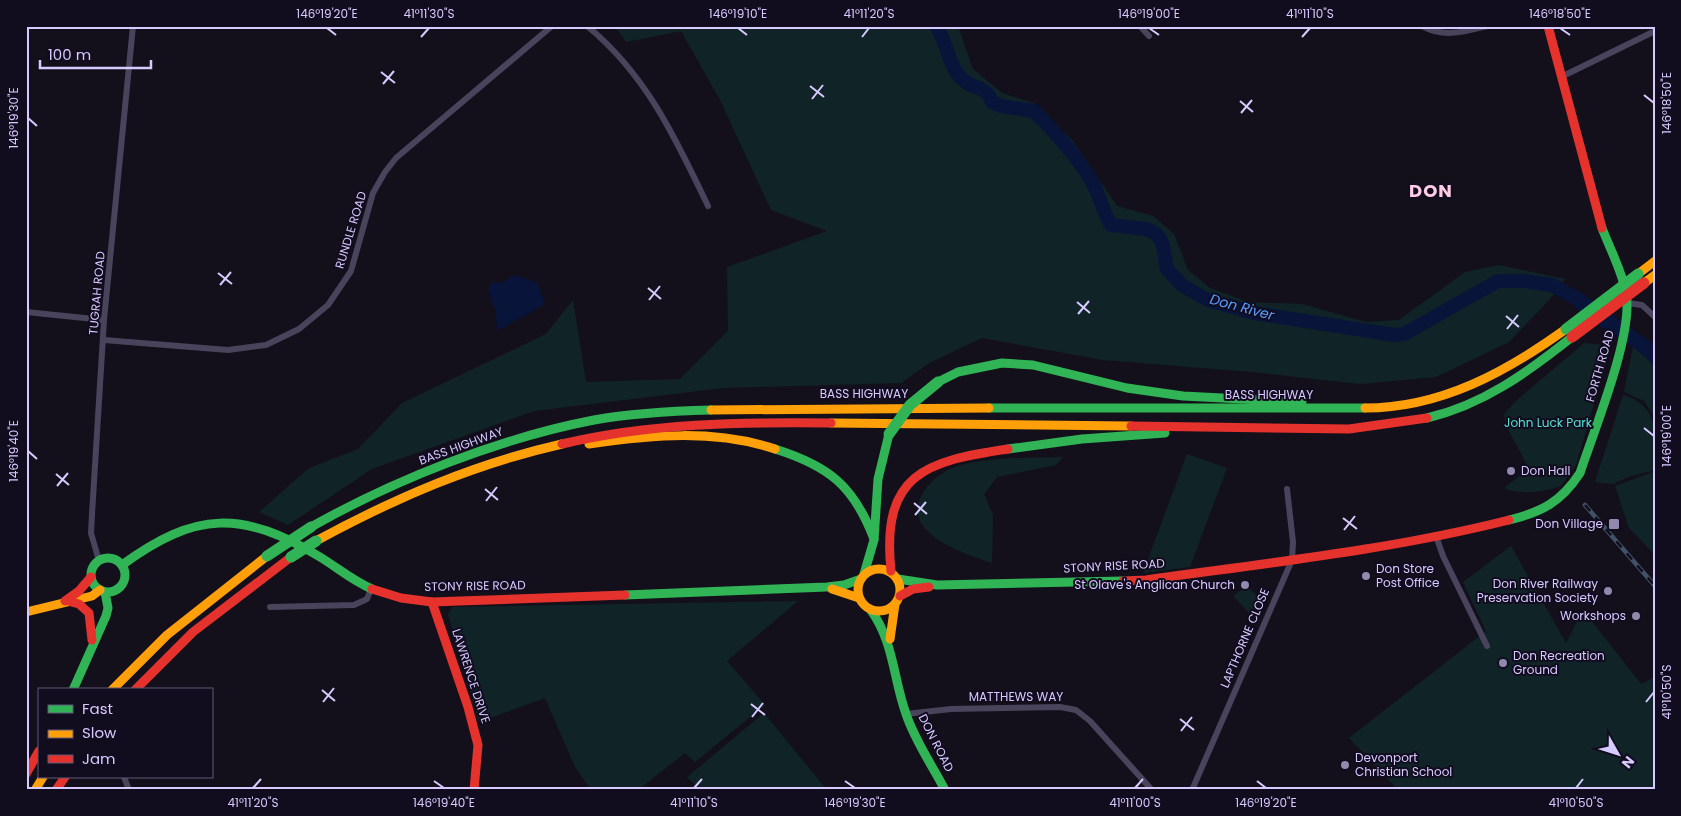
<svg xmlns="http://www.w3.org/2000/svg" width="1681" height="816" viewBox="0 0 1681 816" font-family="Poppins,sans-serif">
	<style>
		.green { fill: #102428 }
		.water { fill: #08143a }
		.lines { fill: none; stroke-linecap: round; stroke-linejoin: round }
		.river { stroke: #08143a; stroke-width: 14 }
		.street { stroke: #49445c; stroke-width: 6 }
		.fast { stroke: #30b455; stroke-width: 9 }
		.slow { stroke: #ff9f0a; stroke-width: 9 }
		.jam { stroke: #e5322d; stroke-width: 9 }
		.rail-casing { stroke: #415166; stroke-width: 4.5 }
		.rail { stroke: #120c1f; stroke-width: 2.5; stroke-dasharray: 8; stroke-linecap: butt }
		.fast-bridge { stroke: #30b455; stroke-width: 11 }
		.jam-bridge { stroke: #e5322d; stroke-width: 11 }
		.ticks { fill: none; stroke: #d7caff; stroke-width: 2 }
		.poi-dot { fill: #9289af; stroke: #120c1f; stroke-width: 2 }
		.labels { text-anchor: middle; stroke-width: 4; stroke-linejoin: round; paint-order: stroke }
		.street-label { font-size: 12px; fill: #d7caff; stroke: #120c1f }
		.park-label { font-size: 12px; fill: #53e2d0; stroke: #120c1f }
		.poi-label { font-size: 12px; fill: #d7caff; stroke: #120c1f; text-anchor: start }
		.water-label { font-size: 14px; font-style: italic; fill: #589dff; stroke: #120c1f }
		.district-label { font-size: 18px; font-weight: bold; letter-spacing: 1px; fill: #ffcce6; stroke: #120c1f }
		.neatline { fill: none; stroke: #d7caff; stroke-width: 2 }
		.ticks-label { font-size: 12px; text-anchor: middle; fill: #d7caff }
	</style>
	<rect width="100%" height="100%" fill="#13101b"/>
	<g class="green">
		<path d="M615,26H953L959,29L973,69L1002,93L1034,103L1073,141L1117,206L1153,216L1174,234L1188,270L1210,288L1248,302L1302,304L1366,322L1399,320L1465,272L1499,265L1565,279L1549,300L1509,342L1436,377L1360,384L1253,372L1103,360L982,338L931,362L901,383L723,388L534,411L372,469L288,525L259,512L309,468L358,449L402,403L546,334L573,300L586,382L680,379L728,331L727,267L827,231L771,210L720,100L681,31L626,42Z"/>
		<path d="M1584,343L1611,346L1576,465L1561,486C1542,492 1525,495 1506,489L1505,487L1529,469L1506,425L1504,414L1517,400Z"/>
		<path d="M1633,347L1648,359L1655,367V418L1644,401L1624,392Z"/>
		<path d="M1623,395C1661,406 1655,437 1655,470L1628,477L1613,484L1595,482Z"/>
		<path d="M1187,454L1227,468L1190,567L1143,573Z"/>
		<path d="M1063,457L1056,465L997,477L984,494L993,515L992,563C962,553 897,532 924,491C933,478 946,469 961,465C994,457 1029,458 1063,457Z"/>
		<path d="M1655,471V555L1629,528L1615,486Z"/>
		<path d="M1511,546L1566,643L1583,610L1641,684L1655,677V790H1398L1349,738L1486,631L1463,582Z"/>
		<path d="M1247,586L1262,601L1249,613L1233,596Z"/>
		<path d="M798,601L727,661L765,705L695,762L685,753L638,790H591L575,767L545,698L479,722L448,614L452,607Z"/>
		<path d="M764,713L827,790H700L687,777Z"/>
	</g>
	<g class="water">
		<path d="M514,275L538,283L545,304L497,331L496,312L488,290L492,282L502,283Z"/>
		<path d="M1562,289H1576L1655,345V367C1632,338 1575,321 1562,289Z"/>
	</g>
	<g class="lines">
		<path class="river" d="M936,26C947,41 948,66 962,79C973,89 987,86 992,102L1001,106L1034,111C1054,131 1076,155 1091,180C1100,194 1102,211 1111,225L1146,229L1155,233L1160,238L1163,246L1167,269L1183,286L1208,300L1254,313L1394,335L1404,334L1498,281H1523L1552,285L1577,299"/>
		<g class="street">
			<path d="M587,26C646,74 676,139 708,206"/>
			<path d="M1140,26L1149,36"/>
			<path d="M1422,26C1444,38 1463,32 1487,26"/>
			<path d="M1561,77L1655,31"/>
			<path d="M1627,303L1642,305L1655,317"/>
			<path d="M26,312L104,320"/>
			<path d="M104,340L228,350L266,345L299,329L328,305L351,271L373,193L385,172L396,158L552,26"/>
			<path d="M1436,536L1443,556L1487,646"/>
			<path d="M99,561L91,533L92,514L104,320L133,26"/>
			<path d="M270,607L354,605L367,599L371,589"/>
			<path d="M906,714L951,709L1060,707L1076,710L1090,721L1152,790"/>
			<path d="M124,777L129,790"/>
			<path d="M1192,790L1292,560L1293,542L1287,489"/>
		</g>
		<g class="fast">
			<path d="M938,382L958,372L1002,363L1033,365L1127,388L1183,396L1302,402"/>
			<path d="M989,408H1365"/>
			<path d="M1427,418C1483,405 1528,372 1572,337"/>
			<path d="M775,449C829,466 854,486 874,539"/>
			<path d="M1008,449L1082,439L1165,433"/>
			<path d="M1509,520C1542,512 1561,502 1580,473C1594,430 1634,334 1626,293C1622,271 1610,249 1602,228"/>
			<path d="M311,527C394,480 500,438 594,420C633,413 672,411 711,410"/>
			<circle cx="108" cy="575" r="17"/>
			<path d="M122,565C196,511 242,510 320,557C338,568 353,581 372,589"/>
			<path d="M864,574L874,540L878,479L889,434"/>
			<path d="M898,579L937,585L1123,581"/>
			<path d="M625,595L827,587L844,585L861,579"/>
			<path d="M870,609C894,641 893,678 906,714C915,741 932,765 945,790"/>
			<path d="M73,690L106,616L108,608L105,592"/>
		</g>
		<g class="slow">
			<path d="M1638,274L1655,261"/>
			<path d="M1644,283L1655,275"/>
			<path d="M1365,408C1441,408 1506,372 1566,329"/>
			<path d="M711,410L989,408"/>
			<path d="M831,423L1131,426"/>
			<path d="M589,444C652,435 714,429 775,449"/>
			<path d="M316,541C395,498 474,464 562,444"/>
			<circle cx="879" cy="590" r="21"/>
			<path d="M832,589L859,598"/>
			<path d="M26,612L92,596L100,590"/>
			<path d="M890,639L895,604"/>
			<path d="M112,690L167,635L267,556"/>
			<path d="M35,790L43,777"/>
		</g>
		<g class="jam">
			<path d="M1548,26L1602,228"/>
			<path d="M1131,426L1349,429L1427,418"/>
			<path d="M562,444C650,423 741,422 831,423"/>
			<path d="M891,571C881,474 925,461 1008,449"/>
			<path d="M1123,581L1146,580C1267,563 1390,550 1509,520"/>
			<path d="M372,589L401,598L432,602L625,595"/>
			<path d="M900,596L913,589L929,587"/>
			<path d="M65,601L79,591L91,577"/>
			<path d="M71,602L79,604L89,613L92,640"/>
			<path d="M432,602L468,707L478,745L474,790"/>
			<path d="M135,690L193,632L291,557"/>
			<path d="M26,774L39,751"/>
			<path d="M56,790L65,777"/>
		</g>
		<defs>
			<path id="rail" d="M1585,505L1655,586"/>
		</defs>
		<use href="#rail" class="rail-casing"/>
		<use href="#rail" class="rail"/>
		<g class="fast-bridge">
			<path d="M1566,329L1638,274"/>
			<path d="M889,434L910,405L938,382"/>
			<path d="M267,556L311,527"/>
			<path d="M291,557L316,541"/>
		</g>
		<path class="jam-bridge" d="M1572,337L1644,283"/>
	</g>
	<path class="ticks" d="M327,28L336,35M738,28L747,35M1149,28L1159,35M1560,28L1570,35M421,37L429,28M862,37L869,28M1302,37L1310,28M381,72L395,83M383,84L394,71M810,86L824,97M1644,95L1654,103M812,99L823,85M1240,101L1253,112M1241,113L1252,100M28,118L37,126M218,273L232,284M220,285L231,272M648,288L661,299M649,300L660,286M1077,302L1090,313M1078,314L1089,301M1506,316L1519,327M1507,329L1518,315M1644,428L1654,436M28,451L37,459M56,474L69,485M57,486L68,473M485,489L498,500M486,501L497,487M914,503L927,514M915,515L926,502M1343,518L1357,529M1344,530L1355,516M322,690L335,701M323,702L334,688M1646,702L1654,692M751,704L765,715M752,717L763,703M1180,719L1194,730M1181,731L1192,717M434,781L444,788M845,781L855,788M1257,781L1266,788M253,788L261,779M694,788L702,779M1135,788L1143,779M1576,788L1583,779"/>
	<g class="poi-dot">
		<circle cx="1511" cy="471" r="5"/>
		<rect x="1608" y="518" width="12" height="12" rx="2.5"/>
		<circle cx="1366" cy="576" r="5"/>
		<circle cx="1245" cy="585" r="5"/>
		<circle cx="1608" cy="591" r="5"/>
		<circle cx="1636" cy="616" r="5"/>
		<circle cx="1503" cy="663" r="5"/>
		<circle cx="1345" cy="765" r="5"/>
	</g>
	<g class="labels">
		<g class="street-label">
			<text transform="translate(351 230) rotate(-73)" y="4">RUNDLE ROAD</text>
			<text transform="translate(97 293) rotate(-85)" y="4">TUGRAH ROAD</text>
			<text transform="translate(1600 366) rotate(-74)" y="4">FORTH ROAD</text>
			<text x="864" y="398">BASS HIGHWAY</text>
			<text x="1269" y="399">BASS HIGHWAY</text>
			<text transform="translate(461 446) rotate(-20)" y="4">BASS HIGHWAY</text>
			<text transform="translate(1114 566) rotate(-3)" y="4">STONY RISE ROAD</text>
			<text transform="translate(475 586) rotate(-1)" y="4">STONY RISE ROAD</text>
			<text transform="translate(1245 638) rotate(-67)" y="4">LAPTHORNE CLOSE</text>
			<text transform="translate(471 676) rotate(72)" y="4">LAWRENCE DRIVE</text>
			<text x="1016" y="701">MATTHEWS WAY</text>
			<text transform="translate(936 743) rotate(63)" y="4">DON ROAD</text>
		</g>
		<g class="park-label">
			<text x="1548" y="427">John Luck Park</text>
		</g>
		<g class="poi-label">
			<text x="1521" y="475">Don Hall</text>
			<text x="1603" y="528" text-anchor="end">Don Village</text>
			<text x="1376" y="573">Don Store<tspan x="1376" dy="14">Post Office</tspan></text>
			<text x="1598" y="588" text-anchor="end">Don River Railway<tspan x="1598" dy="14">Preservation Society</tspan></text>
			<text x="1235" y="589" text-anchor="end">St Olave's Anglican Church</text>
			<text x="1626" y="620" text-anchor="end">Workshops</text>
			<text x="1513" y="660">Don Recreation<tspan x="1513" dy="14">Ground</tspan></text>
			<text x="1355" y="762">Devonport<tspan x="1355" dy="14">Christian School</tspan></text>
		</g>
		<g class="water-label">
			<text transform="translate(1242 307) rotate(15)" y="5">Don River</text>
		</g>
		<g class="district-label">
			<text x="1431" y="197">DON</text>
		</g>
	</g>
	<rect width="1681" height="816" fill="none" stroke="#120c1f" stroke-width="55"/>
	<rect x="38" y="688" width="175" height="90" fill="#120c1f" stroke="#615879"/>
	<rect x="48" y="705" width="25" height="8" fill="#30b455" stroke="#615879"/>
	<text x="82" y="714" font-size="15" fill="#d7caff">Fast</text>
	<rect x="48" y="730" width="25" height="8" fill="#ff9f0a" stroke="#615879"/>
	<text x="82" y="738" font-size="15" fill="#d7caff">Slow</text>
	<rect x="48" y="755" width="25" height="8" fill="#e5322d" stroke="#615879"/>
	<text x="82" y="764" font-size="15" fill="#d7caff">Jam</text>
	<g transform="translate(1618 754) rotate(129)" stroke="#120c1f" stroke-width="4" paint-order="stroke">
	<path d="M0-4L9 19L0 12L-9 19Z" fill="#d7caff"/>
	<text y="-8" font-size="14" font-weight="bold" text-anchor="middle" fill="#d7caff">N</text>
	</g>
	<path d="M40 60v8h111v-8" fill="none" stroke="#d7caff" stroke-width="2.5"/>
	<text x="48" y="60" font-size="15" fill="#d7caff" stroke="#120c1f" stroke-width="4" paint-order="stroke">100 m</text>
	<rect x="28" y="28" width="1626" height="760" class="neatline"/>
	<g class="ticks-label">
		<text x="327" y="18">146°19'20"E</text>
		<text x="429" y="18">41°11'30"S</text>
		<text x="738" y="18">146°19'10"E</text>
		<text x="869" y="18">41°11'20"S</text>
		<text x="1149" y="18">146°19'00"E</text>
		<text x="1310" y="18">41°11'10"S</text>
		<text x="1560" y="18">146°18'50"E</text>
		<text transform="translate(1667 103) rotate(-90)" y="4">146°18'50"E</text>
		<text transform="translate(14 118) rotate(-90)" y="4">146°19'30"E</text>
		<text transform="translate(1667 436) rotate(-90)" y="4">146°19'00"E</text>
		<text transform="translate(14 451) rotate(-90)" y="4">146°19'40"E</text>
		<text transform="translate(1667 692) rotate(-90)" y="4">41°10'50"S</text>
		<text x="253" y="807">41°11'20"S</text>
		<text x="444" y="807">146°19'40"E</text>
		<text x="694" y="807">41°11'10"S</text>
		<text x="855" y="807">146°19'30"E</text>
		<text x="1135" y="807">41°11'00"S</text>
		<text x="1266" y="807">146°19'20"E</text>
		<text x="1576" y="807">41°10'50"S</text>
	</g>
</svg>
